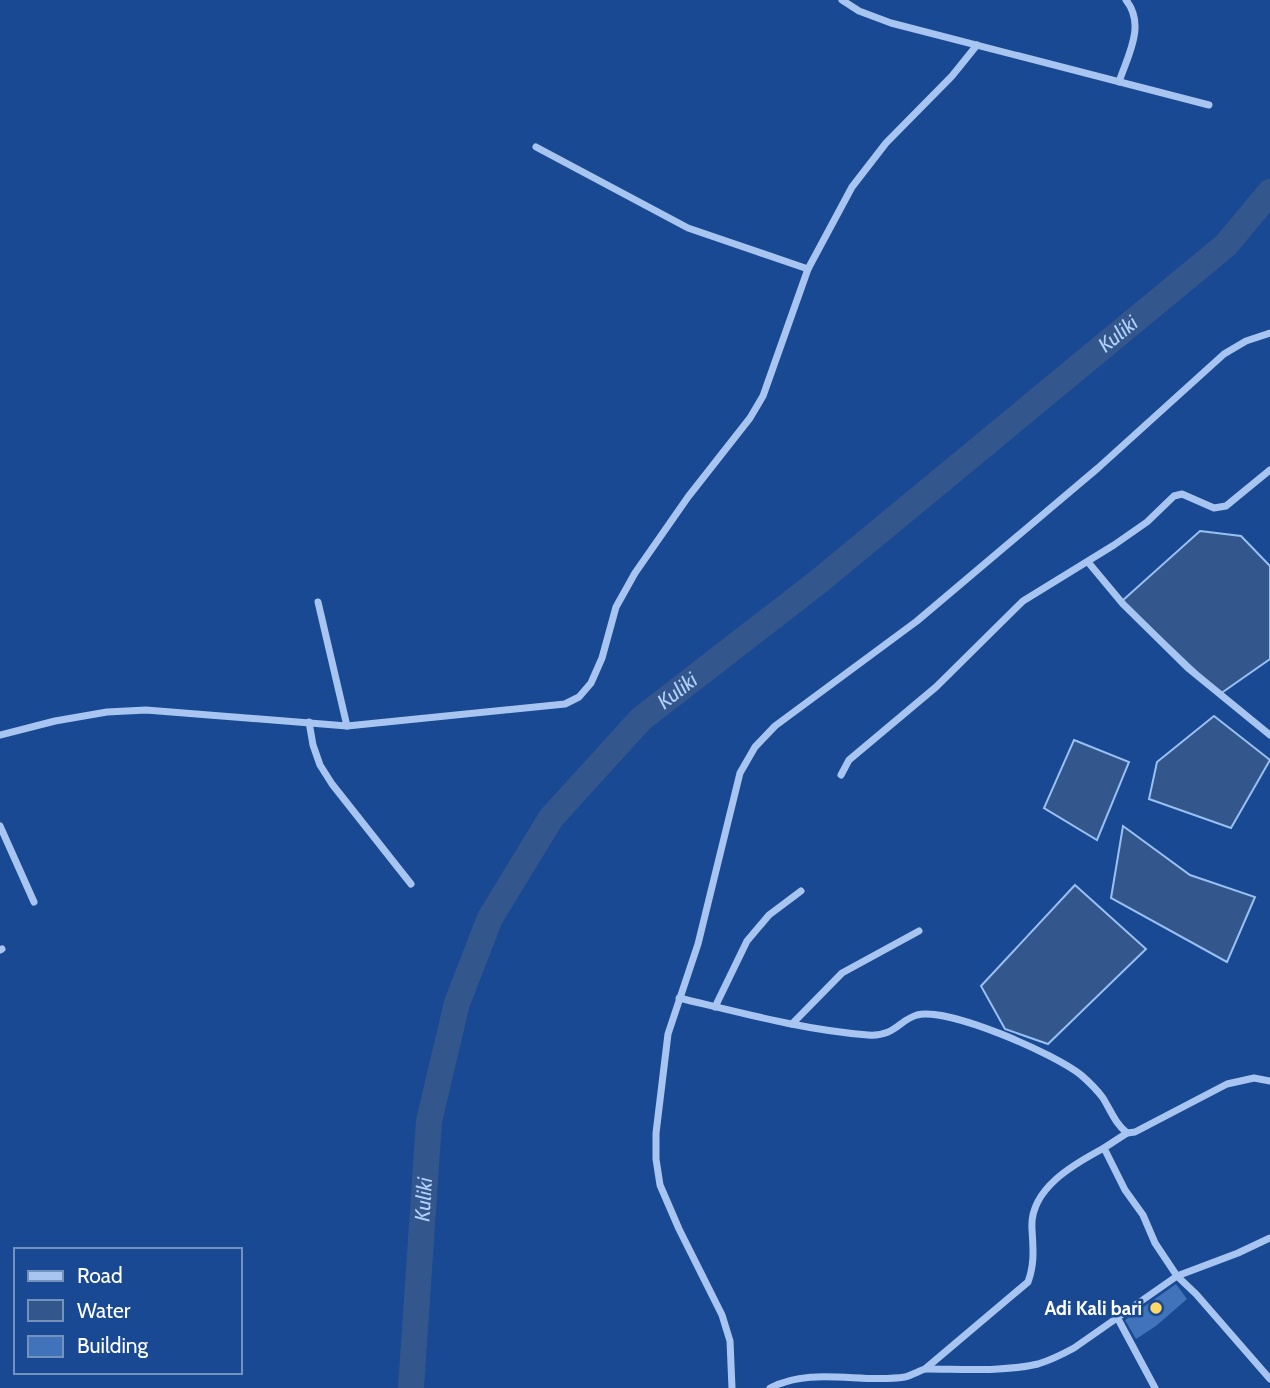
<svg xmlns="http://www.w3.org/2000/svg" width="1270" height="1388" viewBox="0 0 1270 1388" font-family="Cabin,sans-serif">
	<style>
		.water { fill: #33578d; stroke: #99c0f2; stroke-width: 2 }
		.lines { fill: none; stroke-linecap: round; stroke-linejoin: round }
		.river { stroke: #33578d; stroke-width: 26 }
		.building { fill: #4073b9 }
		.minor { stroke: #a7c5f0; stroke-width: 7 }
		.poi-dot { fill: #ffd766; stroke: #184992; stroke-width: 2.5 }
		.labels { text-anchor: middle; stroke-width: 5; stroke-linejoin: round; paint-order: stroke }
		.poi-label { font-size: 19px; font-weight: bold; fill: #fff; stroke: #184992; text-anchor: end }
		.water-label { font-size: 21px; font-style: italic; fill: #b3d0f7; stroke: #184992 }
	</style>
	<rect width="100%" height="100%" fill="#184992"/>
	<g class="water">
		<path d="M1200,531L1241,536L1270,566V659L1220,694L1122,601Z"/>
		<path d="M1214,716L1270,760L1231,828L1149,799L1157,762Z"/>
		<path d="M1074,740L1129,762L1097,840L1044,808Z"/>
		<path d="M1123,826L1190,875L1255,897L1227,962L1111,898Z"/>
		<path d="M1075,885L1146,949L1048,1044L1005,1029L981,986Z"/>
	</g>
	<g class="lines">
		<path class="river" id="s1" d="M411,1388L429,1121L457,1003L490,918L551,818L641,719L818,582L1226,245L1270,192"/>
	</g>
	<path class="building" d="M1176,1284L1187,1299L1156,1326L1136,1339L1125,1320Z"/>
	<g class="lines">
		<g class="minor">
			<path d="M842,0L859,11L891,23L1209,105"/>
			<path d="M1119,82C1128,55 1146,25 1126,0"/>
			<path d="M536,147L688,228L808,269"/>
			<path d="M1088,562L1123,604L1188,668L1270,735"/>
			<path d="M318,602L347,726"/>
			<path d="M309,722L313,745L320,765L332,784L411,884"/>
			<path d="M0,735L55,721L107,712L146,710L347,726L565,704L579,697L591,683L602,658L616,607L635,573L688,497L750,418L763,396L808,269L852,187L886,143L952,76L977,45"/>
			<path d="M841,775L849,760L936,687L1023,601L1114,545L1147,522L1174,496L1182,494L1214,508L1226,506L1270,470"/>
			<path d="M0,826L34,902"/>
			<path d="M0,950L2,949"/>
			<path d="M679,998C742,1013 804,1030 868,1035C895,1037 899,1020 917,1015C949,1007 1055,1054 1081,1075C1088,1081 1097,1090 1103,1098C1111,1111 1115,1123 1127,1133L1135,1132L1227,1084L1254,1078L1270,1081"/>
			<path d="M715,1007L747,941L769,915L801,891"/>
			<path d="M792,1024L842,973L919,931"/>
			<path d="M1127,1133L1104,1148L1125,1190L1143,1215L1155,1243L1177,1276L1196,1294L1270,1379"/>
			<path d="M1117,1317L1155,1388"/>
			<path d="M926,1369C962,1369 1003,1372 1038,1364C1051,1360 1063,1354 1074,1348L1177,1276L1238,1253L1270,1238"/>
			<path d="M732,1388L730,1341L722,1315L679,1229L660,1185L656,1159V1133L668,1034L698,944L740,773L755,747L775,726L917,621L1098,468L1224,354L1246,341L1270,333"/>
			<path d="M770,1388C812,1366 861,1384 905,1377C912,1375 919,1371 925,1369L1028,1282C1035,1263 1033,1248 1032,1229C1029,1189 1074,1164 1104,1148"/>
		</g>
	</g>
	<circle class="poi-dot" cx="1156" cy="1308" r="7"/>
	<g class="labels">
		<g class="poi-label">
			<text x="1142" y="1315">Adi Kali bari</text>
		</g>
		<g class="water-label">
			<text dy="7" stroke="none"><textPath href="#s1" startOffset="1344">Kuliki</textPath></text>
			<text dy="7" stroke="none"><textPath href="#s1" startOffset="777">Kuliki</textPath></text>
			<text dy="7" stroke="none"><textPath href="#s1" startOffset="189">Kuliki</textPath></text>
		</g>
	</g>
	<rect x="14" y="1248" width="228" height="126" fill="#184992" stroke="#7492be" stroke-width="2"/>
	<rect x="28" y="1271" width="35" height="10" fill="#a7c5f0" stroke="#7492be" stroke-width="2"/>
	<text x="77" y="1283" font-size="21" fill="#ffffff">Road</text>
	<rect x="28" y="1300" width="35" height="21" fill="#33578d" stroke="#7492be" stroke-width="2"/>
	<text x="77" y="1318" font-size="21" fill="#ffffff">Water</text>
	<rect x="28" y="1336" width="35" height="21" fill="#4073b9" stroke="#7492be" stroke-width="2"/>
	<text x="77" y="1353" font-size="21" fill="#ffffff">Building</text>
</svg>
